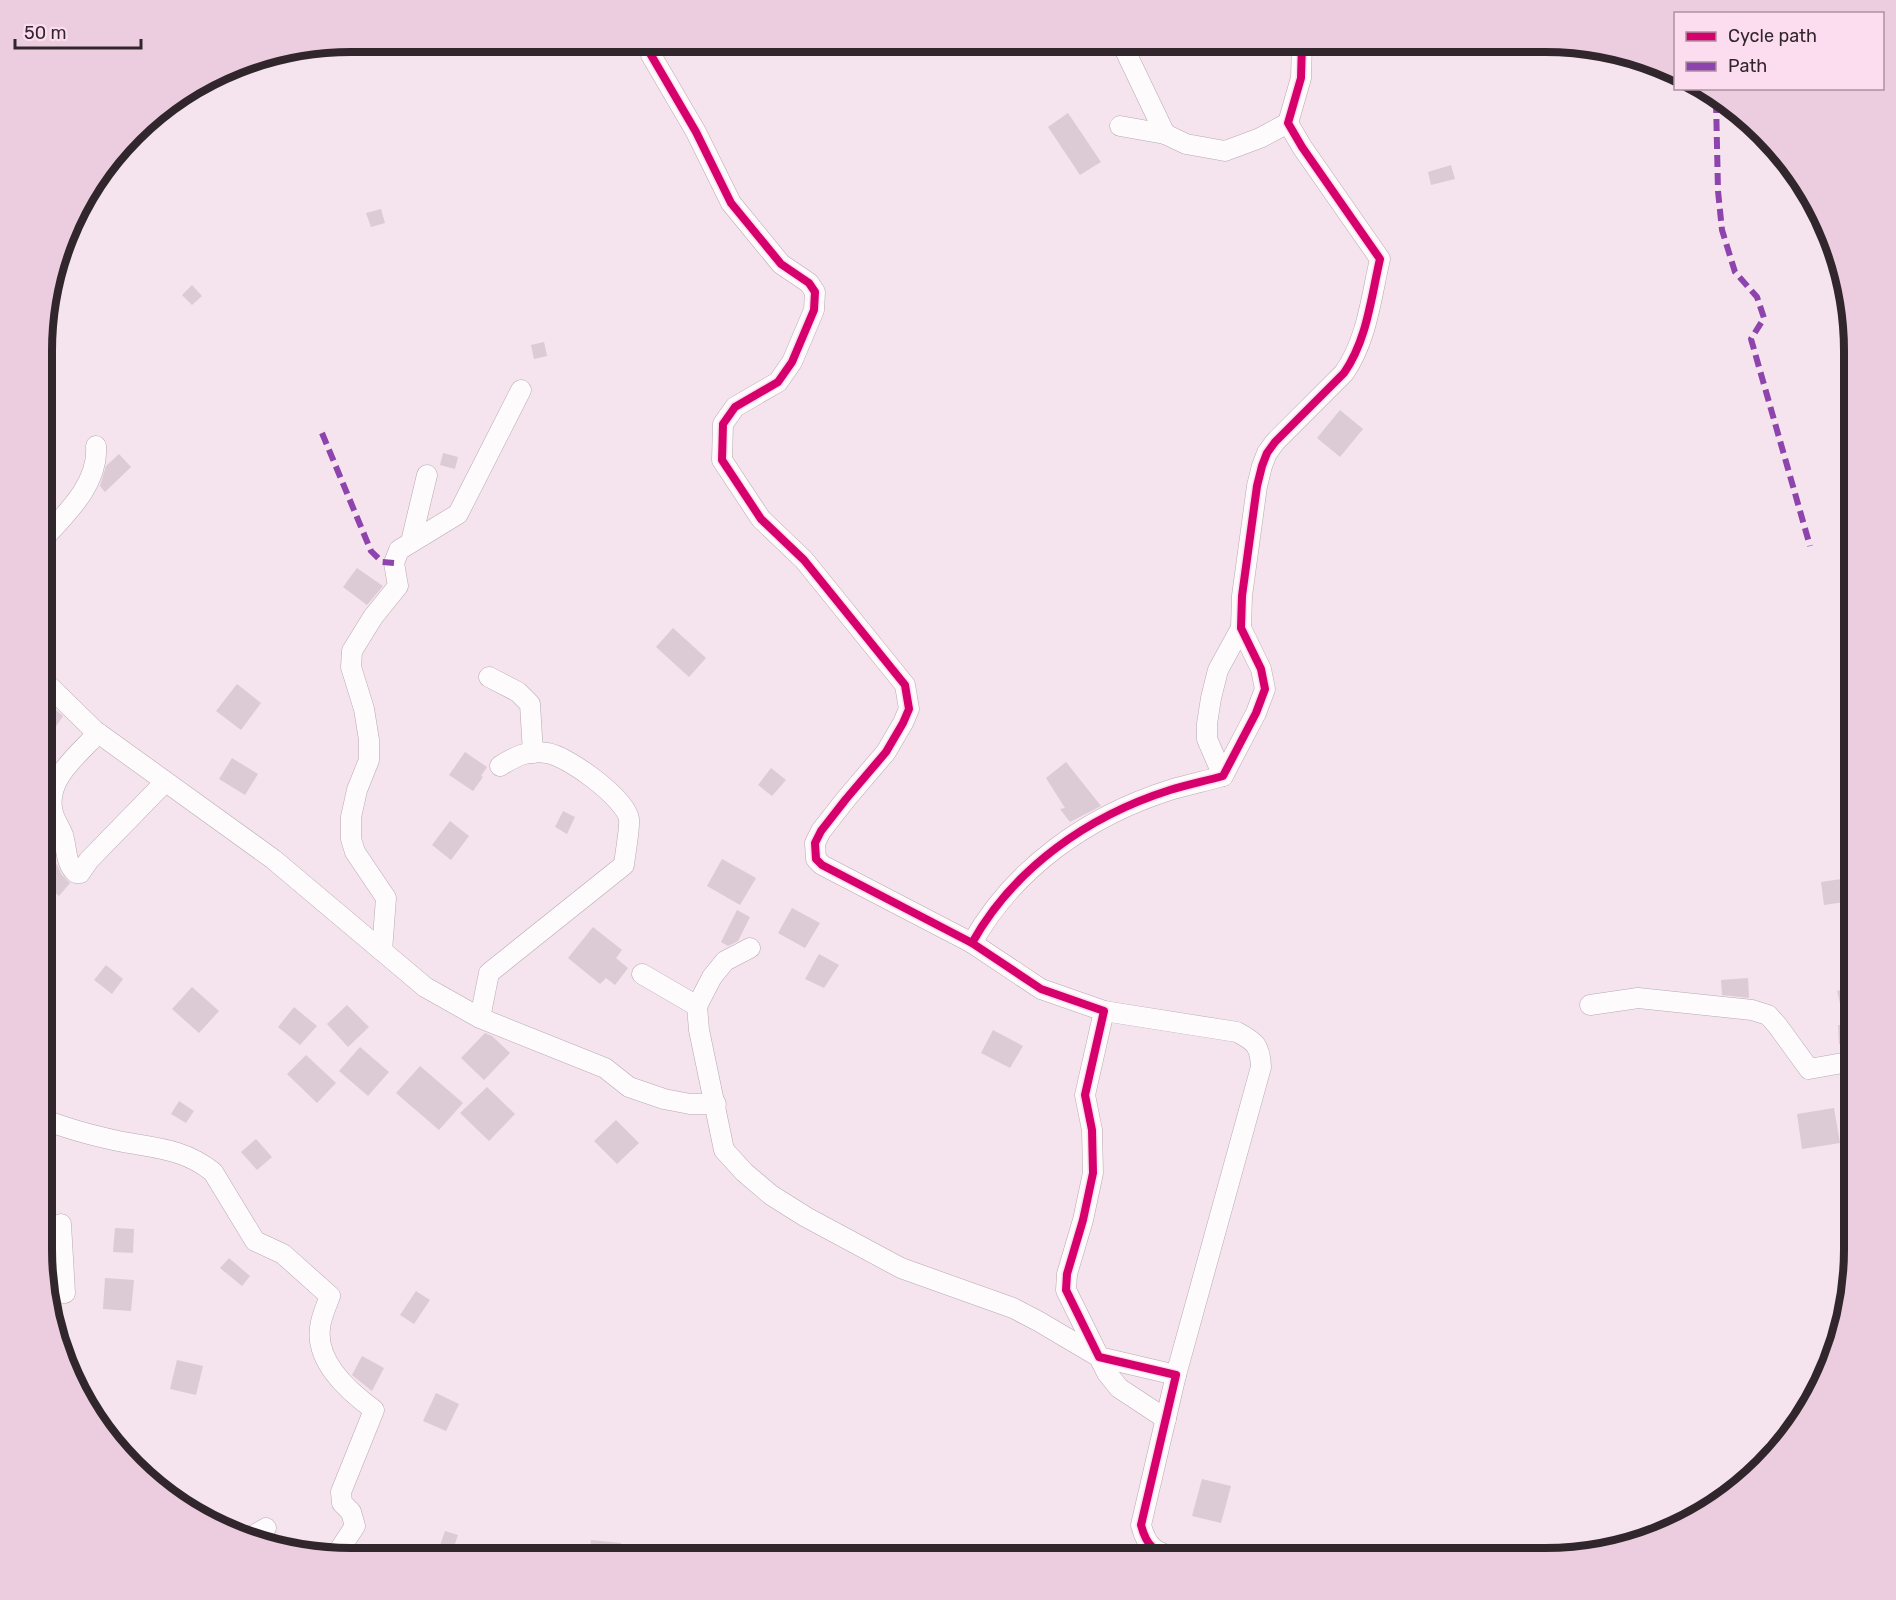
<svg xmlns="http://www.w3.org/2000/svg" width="1896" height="1600" viewBox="0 0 1896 1600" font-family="Rubik,sans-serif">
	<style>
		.building { fill: #dccbd5 }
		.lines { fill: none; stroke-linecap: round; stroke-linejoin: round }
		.minor-casing { stroke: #b7a9b1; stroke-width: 21 }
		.minor { stroke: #fefbfc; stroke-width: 20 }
		.quiet { stroke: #8e44ad; stroke-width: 6; stroke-dasharray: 12 6; stroke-linecap: butt }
		.cycleway-casing { stroke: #fcdcef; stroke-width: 11 }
		.cycleway { stroke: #d6006c; stroke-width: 8 }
		.rim { fill: none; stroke: #32262d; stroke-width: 8 }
	</style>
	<rect width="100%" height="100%" fill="#f5e3ee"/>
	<g class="building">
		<path d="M1068,113L1101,162L1080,175L1048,127Z"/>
		<path d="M1451,165L1455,179L1431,185L1428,172Z"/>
		<path d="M381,209L385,223L371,227L366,213Z"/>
		<path d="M192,285L202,296L192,305L182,295Z"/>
		<path d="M544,342L547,356L534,359L531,345Z"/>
		<path d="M1340,410L1363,429L1340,457L1317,438Z"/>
		<path d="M443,453L458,457L455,469L440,465Z"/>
		<path d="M119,454L131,467L105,492L100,486L106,466Z"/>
		<path d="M357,568L383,586L367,605L343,587Z"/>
		<path d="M673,628L706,658L689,677L656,647Z"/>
		<path d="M237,684L261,703L241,730L216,711Z"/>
		<path d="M44,700L63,716L44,744Z"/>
		<path d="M465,752L487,767L481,776L483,777L473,791L449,775Z"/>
		<path d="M232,758L258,774L245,795L219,779Z"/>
		<path d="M1066,762L1101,806L1070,822L1060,809L1065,808L1046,778Z"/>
		<path d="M771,768L786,780L772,796L758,785Z"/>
		<path d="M563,811L575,817L567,834L555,827Z"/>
		<path d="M450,821L469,836L451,860L432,845Z"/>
		<path d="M44,853L56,863L62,875L70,883L59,896L44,883Z"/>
		<path d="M722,859L756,878L740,905L707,886Z"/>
		<path d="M1848,878L1852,901L1824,905L1821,882Z"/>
		<path d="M792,908L820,923L805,948L778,933Z"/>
		<path d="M737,910L750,917L738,941L728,946L721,942Z"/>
		<path d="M593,927L622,950L616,958L628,968L615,985L606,978L600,984L568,958Z"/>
		<path d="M819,954L839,965L824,988L805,979Z"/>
		<path d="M106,965L123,979L112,994L94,980Z"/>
		<path d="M1748,978L1749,998L1722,995L1721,980Z"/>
		<path d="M192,987L219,1011L199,1033L172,1009Z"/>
		<path d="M1854,987V1043L1839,1044L1838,1025H1845L1837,991Z"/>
		<path d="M347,1005L369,1027L348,1047L327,1024Z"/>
		<path d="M294,1007L317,1026L300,1045L278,1027Z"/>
		<path d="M993,1030L1023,1046L1010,1068L981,1053Z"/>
		<path d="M485,1033L492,1036L510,1053L484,1080L461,1058Z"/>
		<path d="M360,1047L389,1072L368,1096L339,1071Z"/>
		<path d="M306,1055L336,1083L317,1103L287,1074Z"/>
		<path d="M420,1066L463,1103L439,1130L396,1093Z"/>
		<path d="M487,1087L515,1114L489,1141L460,1113Z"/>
		<path d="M179,1101L194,1111L186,1123L171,1114Z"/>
		<path d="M1834,1108L1840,1143L1802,1149L1797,1114Z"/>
		<path d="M616,1120L639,1143L617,1164L594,1141Z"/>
		<path d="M256,1139L272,1157L257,1170L241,1152Z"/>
		<path d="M115,1228L134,1229L133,1253L113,1252Z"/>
		<path d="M229,1258L250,1276L242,1286L220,1268Z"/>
		<path d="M105,1278L134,1280L131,1311L103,1309Z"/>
		<path d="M416,1291L430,1300L414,1324L400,1315Z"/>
		<path d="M362,1356L384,1368L372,1391L352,1375Z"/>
		<path d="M177,1360L203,1366L196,1395L170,1389Z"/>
		<path d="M436,1393L459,1404L446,1431L423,1421Z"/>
		<path d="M1202,1479L1231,1486L1221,1523L1192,1516Z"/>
		<path d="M445,1531L458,1535L450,1558L437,1554Z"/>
		<path d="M591,1540L621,1543L620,1558H589Z"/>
	</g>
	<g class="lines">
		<defs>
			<g id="minor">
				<path d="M1121,42L1165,134"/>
				<path d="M651,55L696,132L731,203L781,264L809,283L815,292L814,310L792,362L778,382L735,407L723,424L722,460L761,519L804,560L905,685L909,709L903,723L886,752L846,799L821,831L815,843L816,859L822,865L972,943"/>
				<path d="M1120,126L1165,134L1186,144L1225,151L1260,138L1288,123"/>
				<path d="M44,538C67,513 99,483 96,446"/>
				<path d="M411,542L427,475"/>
				<path d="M489,677L518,692L530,704L533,753"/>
				<path d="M44,681L94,730L273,859L425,987L480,1018L605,1068L629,1087L664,1099L690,1104H716"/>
				<path d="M98,733C78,755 44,780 53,813C55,821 60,827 63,835C67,848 65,863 76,873H80L89,860L165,782"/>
				<path d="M1223,776L1207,739V724L1211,698L1218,670L1241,628"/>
				<path d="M382,951L386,898L355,852L351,839V817L357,790L369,760V740L364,709L351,667L352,651L373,617L398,586L394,563L399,550L458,514L521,390"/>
				<path d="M642,974L697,1006L699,1030L724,1150L744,1172L771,1195L806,1217L901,1268L1013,1308L1038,1321L1099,1357L1107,1373L1119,1388L1166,1419"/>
				<path d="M1590,1005L1638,998L1752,1010L1768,1015L1777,1025L1809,1069L1854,1061"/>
				<path d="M697,1006L712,977L725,961L750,948"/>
				<path d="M1104,1011L1237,1032C1256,1042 1260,1046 1261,1067L1176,1375"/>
				<path d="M480,1018L489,973L624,865C625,854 630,829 629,819C625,798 568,756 547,753C527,750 516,756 500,766"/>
				<path d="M43,1119C65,1128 95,1136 118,1141C154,1148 183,1148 213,1172L255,1241L283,1254L330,1296C327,1304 323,1313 321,1322C312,1359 347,1390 374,1410L341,1492L342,1503L351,1512L355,1526L336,1555"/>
				<path d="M48,1291L65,1293L61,1224"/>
				<path d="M249,1538L266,1528"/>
				<path d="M1177,1558C1155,1552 1147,1548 1141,1525L1176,1375L1099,1357L1066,1290L1067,1274L1083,1220L1093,1173L1092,1130L1085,1095L1104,1011L1041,989L972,943C1014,868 1088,816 1170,790C1187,785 1205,781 1223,776L1256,713L1265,689L1261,669L1241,628L1242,596L1257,486L1262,466L1267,453L1275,442L1344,373C1367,340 1371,298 1380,259L1302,147L1288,123L1301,78L1302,43"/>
			</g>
		</defs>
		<use href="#minor" class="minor-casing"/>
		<use href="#minor" class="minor"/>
		<g class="quiet">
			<path d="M1716,101L1718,191L1722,230L1735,272L1757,297L1764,318L1751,339L1810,546"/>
			<path d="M322,433L371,551L382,562L394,563"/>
		</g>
		<defs>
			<g id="cycleway">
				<path d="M651,55L696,132L731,203L781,264L809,283L815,292L814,310L792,362L778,382L735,407L723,424L722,460L761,519L804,560L905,685L909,709L903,723L886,752L846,799L821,831L815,843L816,859L822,865L972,943"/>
				<path d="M1177,1558C1155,1552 1147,1548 1141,1525L1176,1375L1099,1357L1066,1290L1067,1274L1083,1220L1093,1173L1092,1130L1085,1095L1104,1011L1041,989L972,943C1014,868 1088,816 1170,790C1187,785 1205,781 1223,776L1256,713L1265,689L1261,669L1241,628L1242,596L1257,486L1262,466L1267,453L1275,442L1344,373C1367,340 1371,298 1380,259L1302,147L1288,123L1301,78L1302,43"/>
			</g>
		</defs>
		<use href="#cycleway" class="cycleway-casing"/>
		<use href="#cycleway" class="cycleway"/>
	</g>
	<path d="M0 0H1896V1600H0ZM351 52H1545A299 299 0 0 1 1844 351V1249A299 299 0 0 1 1545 1548H351A299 299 0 0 1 52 1249V351A299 299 0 0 1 351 52Z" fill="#eccddf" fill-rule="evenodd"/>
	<path class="rim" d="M351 52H1545A299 299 0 0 1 1844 351V1249A299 299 0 0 1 1545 1548H351A299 299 0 0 1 52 1249V351A299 299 0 0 1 351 52Z"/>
	<rect x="1674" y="12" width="210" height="78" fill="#fcdcef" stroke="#ab93a1" stroke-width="1.5"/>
	<rect x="1686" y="32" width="30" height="9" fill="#d6006c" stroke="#ab93a1" stroke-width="1.5"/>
	<text x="1728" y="42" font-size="18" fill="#32262d">Cycle path</text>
	<rect x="1686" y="62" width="30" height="9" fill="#8e44ad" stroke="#ab93a1" stroke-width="1.5"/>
	<text x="1728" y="72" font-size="18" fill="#32262d">Path</text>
	<path d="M15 39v9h126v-9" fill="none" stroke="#32262d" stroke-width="3"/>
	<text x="24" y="39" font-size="18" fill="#32262d" stroke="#fcdcef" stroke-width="4.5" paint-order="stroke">50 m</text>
</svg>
